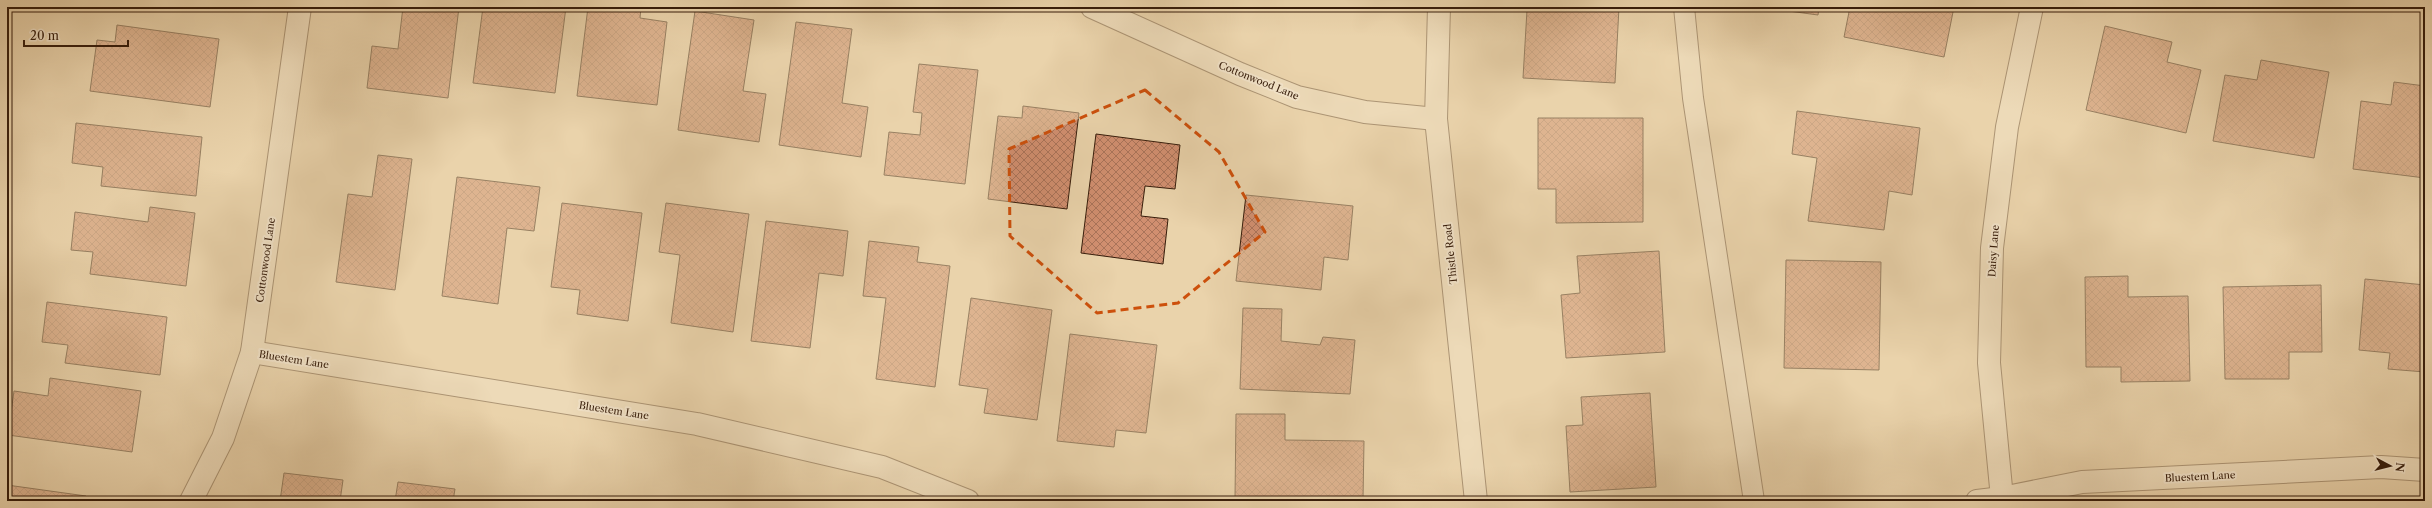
<svg xmlns="http://www.w3.org/2000/svg" width="2432" height="508" viewBox="0 0 2432 508" font-family="'Libre Caslon Text',serif">
	<style>
		.building { fill: url(#building-cross-hatch); stroke: #371d0b }
		.lines { fill: none; stroke-linecap: round; stroke-linejoin: round }
		.service-casing { stroke: #644a33; stroke-width: 22 }
		.minor-casing { stroke: #644a33; stroke-width: 24 }
		.service { stroke: #f1e2c8; stroke-width: 20 }
		.minor { stroke: #f1e2c8; stroke-width: 22 }
		.marked { fill: none; stroke: #cd500c; stroke-width: 3; stroke-dasharray: 8 5; stroke-linejoin: round }
		.labels { text-anchor: middle; stroke-width: 4; stroke-linejoin: round; paint-order: stroke }
		.street-label { font-size: 10px; fill: #371d0b; stroke: #f1e2c8 }
	</style>
	<defs>
		<pattern id="building-cross-hatch" width="8" height="8" patternUnits="userSpaceOnUse"><rect width="8" height="8" fill="#d18f70"/><path d="M0 0l8 8M0 8l8-8" fill="none" stroke="#aa745a"/></pattern>
	</defs>
	<rect width="100%" height="100%" fill="#ead3ab"/>
	<filter id="stains"><feTurbulence type="fractalNoise" baseFrequency=".005" numOctaves="4"/><feColorMatrix values="0 0 0 0 .2 0 0 0 0 .09 0 0 0 0 .02 0 0 0 .5 -.17"/></filter>
	<radialGradient id="worn" r=".72"><stop offset=".6" stop-color="#630" stop-opacity="0"/><stop offset="1" stop-color="#630" stop-opacity=".3"/></radialGradient>
	<g class="building">
		<path d="M403,7H459L448,98L367,88L372,46L398,49Z"/>
		<path d="M483,7H566L555,93L473,83Z"/>
		<path d="M588,7H641L640,18L667,22L657,105L577,96Z"/>
		<path d="M1550,7H1619L1615,83L1523,78L1527,10L1550,11Z"/>
		<path d="M1759,7H1819L1818,15Z"/>
		<path d="M1850,7H1954L1944,57L1844,37Z"/>
		<path d="M695,11L754,20L743,91L766,94L759,142L678,130Z"/>
		<path d="M796,22L852,29L842,103L868,107L861,157L779,145Z"/>
		<path d="M117,25L219,39L210,107L90,91L97,40L115,42Z"/>
		<path d="M2105,26L2172,42L2167,62L2201,70L2186,133L2086,110Z"/>
		<path d="M2261,60L2329,72L2314,158L2213,141L2225,75L2257,80Z"/>
		<path d="M919,64L978,70L965,184L884,175L889,132L920,135L922,113L913,112Z"/>
		<path d="M2394,82L2425,86V178L2353,169L2361,101L2391,105Z"/>
		<path d="M1023,106L1079,113L1067,209L988,199L998,116L1022,118Z"/>
		<path d="M1797,111L1920,128L1912,195L1889,191L1884,230L1808,221L1817,158L1792,154Z"/>
		<path d="M1538,118H1643V222L1556,223V189H1538Z"/>
		<path d="M76,123L202,137L196,196L101,186L103,167L72,163Z"/>
		<path d="M1096,134L1180,145L1175,189L1145,186L1141,216L1168,219L1163,264L1081,253Z"/>
		<path d="M378,155L412,159L395,290L336,282L348,194L372,197Z"/>
		<path d="M457,177L540,187L534,231L507,228L498,304L442,296Z"/>
		<path d="M1246,195L1353,206L1348,260L1324,257L1321,290L1236,281Z"/>
		<path d="M562,203L642,213L628,321L577,314L580,290L551,287Z"/>
		<path d="M666,203L749,214L733,332L671,323L680,255L659,252Z"/>
		<path d="M150,207L195,213L186,286L90,274L93,252L71,250L75,212L148,222Z"/>
		<path d="M766,221L848,231L843,276L819,273L810,348L751,341Z"/>
		<path d="M869,241L919,247L917,262L950,266L935,387L876,379L886,298L863,296Z"/>
		<path d="M1659,251L1665,352L1566,358L1561,295L1580,293L1577,256Z"/>
		<path d="M1786,260L1881,262L1879,370L1784,368Z"/>
		<path d="M2128,276V297L2188,296L2190,381L2121,382V367H2086L2085,277Z"/>
		<path d="M2365,279L2425,285V372L2388,369L2390,353L2359,350Z"/>
		<path d="M2321,285L2322,352H2289V379H2225L2223,287Z"/>
		<path d="M971,298L1052,310L1037,420L984,413L988,389L959,385Z"/>
		<path d="M47,302L167,317L160,375L65,363L68,345L42,342Z"/>
		<path d="M1243,308L1282,309L1281,341L1320,345L1323,337L1355,340L1350,394L1240,389Z"/>
		<path d="M1070,334L1157,345L1146,433L1116,430L1114,447L1057,441Z"/>
		<path d="M50,378L141,391L132,452L8,435L14,391L48,396Z"/>
		<path d="M1650,393L1656,487L1570,492L1566,426L1583,425L1581,397Z"/>
		<path d="M1236,414H1285V440L1364,441L1363,499L1235,498Z"/>
		<path d="M284,473L343,480L340,501H280Z"/>
		<path d="M398,482L455,489L453,501H395Z"/>
		<path d="M7,485L86,496L85,501H7Z"/>
		<path d="M502,497L535,501H502Z"/>
	</g>
	<g class="lines">
		<defs>
			<path id="service" d="M1684,7L1693,98L1754,501"/>
			<g id="minor">
				<path d="M1092,7L1240,74L1297,97L1365,112L1436,119"/>
				<path d="M1439,7L1436,119L1476,501"/>
				<path d="M252,352L697,424L882,467L968,501"/>
				<path d="M2002,498L1989,363L1992,248L2007,127L2032,7"/>
				<path d="M191,501L223,438L252,352L300,7"/>
				<path d="M1977,501L2002,498L2082,482L2381,467L2425,470"/>
			</g>
		</defs>
		<use href="#service" class="service-casing"/>
		<use href="#minor" class="minor-casing"/>
		<use href="#service" class="service"/>
		<use href="#minor" class="minor"/>
	</g>
	<path d="M0 0H2432V508H0ZM1145,90L1219,152L1265,232L1178,303L1097,313L1010,236L1009,149Z" fill="#ead3ab" fill-opacity=".55" fill-rule="evenodd"/>
	<path class="marked" d="M1145,90L1219,152L1265,232L1178,303L1097,313L1010,236L1009,149Z"/>
	<g class="labels">
		<g class="street-label">
			<text transform="translate(1259 80) rotate(22)" y="4">Cottonwood Lane</text>
			<text transform="translate(1993 251) rotate(-86)" y="4">Daisy Lane</text>
			<text transform="translate(1450 254) rotate(-96)" y="4">Thistle Road</text>
			<text transform="translate(265 260) rotate(-82)" y="4">Cottonwood Lane</text>
			<text transform="translate(294 359) rotate(9)" y="4">Bluestem Lane</text>
			<text transform="translate(614 410) rotate(9)" y="4">Bluestem Lane</text>
			<text transform="translate(2200 476) rotate(-3)" y="4">Bluestem Lane</text>
		</g>
	</g>
	<rect width="2432" height="508" fill="none" stroke="#ead3ab" stroke-width="24"/>
	<rect x="8" y="8" width="2416" height="492" fill="none" stroke="#371d0b" stroke-width="2"/>
	<rect x="12" y="12" width="2408" height="484" fill="none" stroke="#371d0b"/>
	<g transform="translate(2390 466) rotate(97)" stroke="#f1e2c8" stroke-width="3" paint-order="stroke">
	<path d="M0-3L7 15L0 10L-7 15Z" fill="#371d0b"/>
	<text y="-6" font-size="11" font-weight="bold" text-anchor="middle" fill="#371d0b">N</text>
	</g>
	<path d="M24 40v6h104v-6" fill="none" stroke="#371d0b" stroke-width="2"/>
	<text x="30" y="40" font-size="12" fill="#371d0b" stroke="#f1e2c8" stroke-width="3" paint-order="stroke">20 m</text>
	<rect width="100%" height="100%" filter="url(#stains)"/>
	<rect width="100%" height="100%" fill="url(#worn)"/>
</svg>
